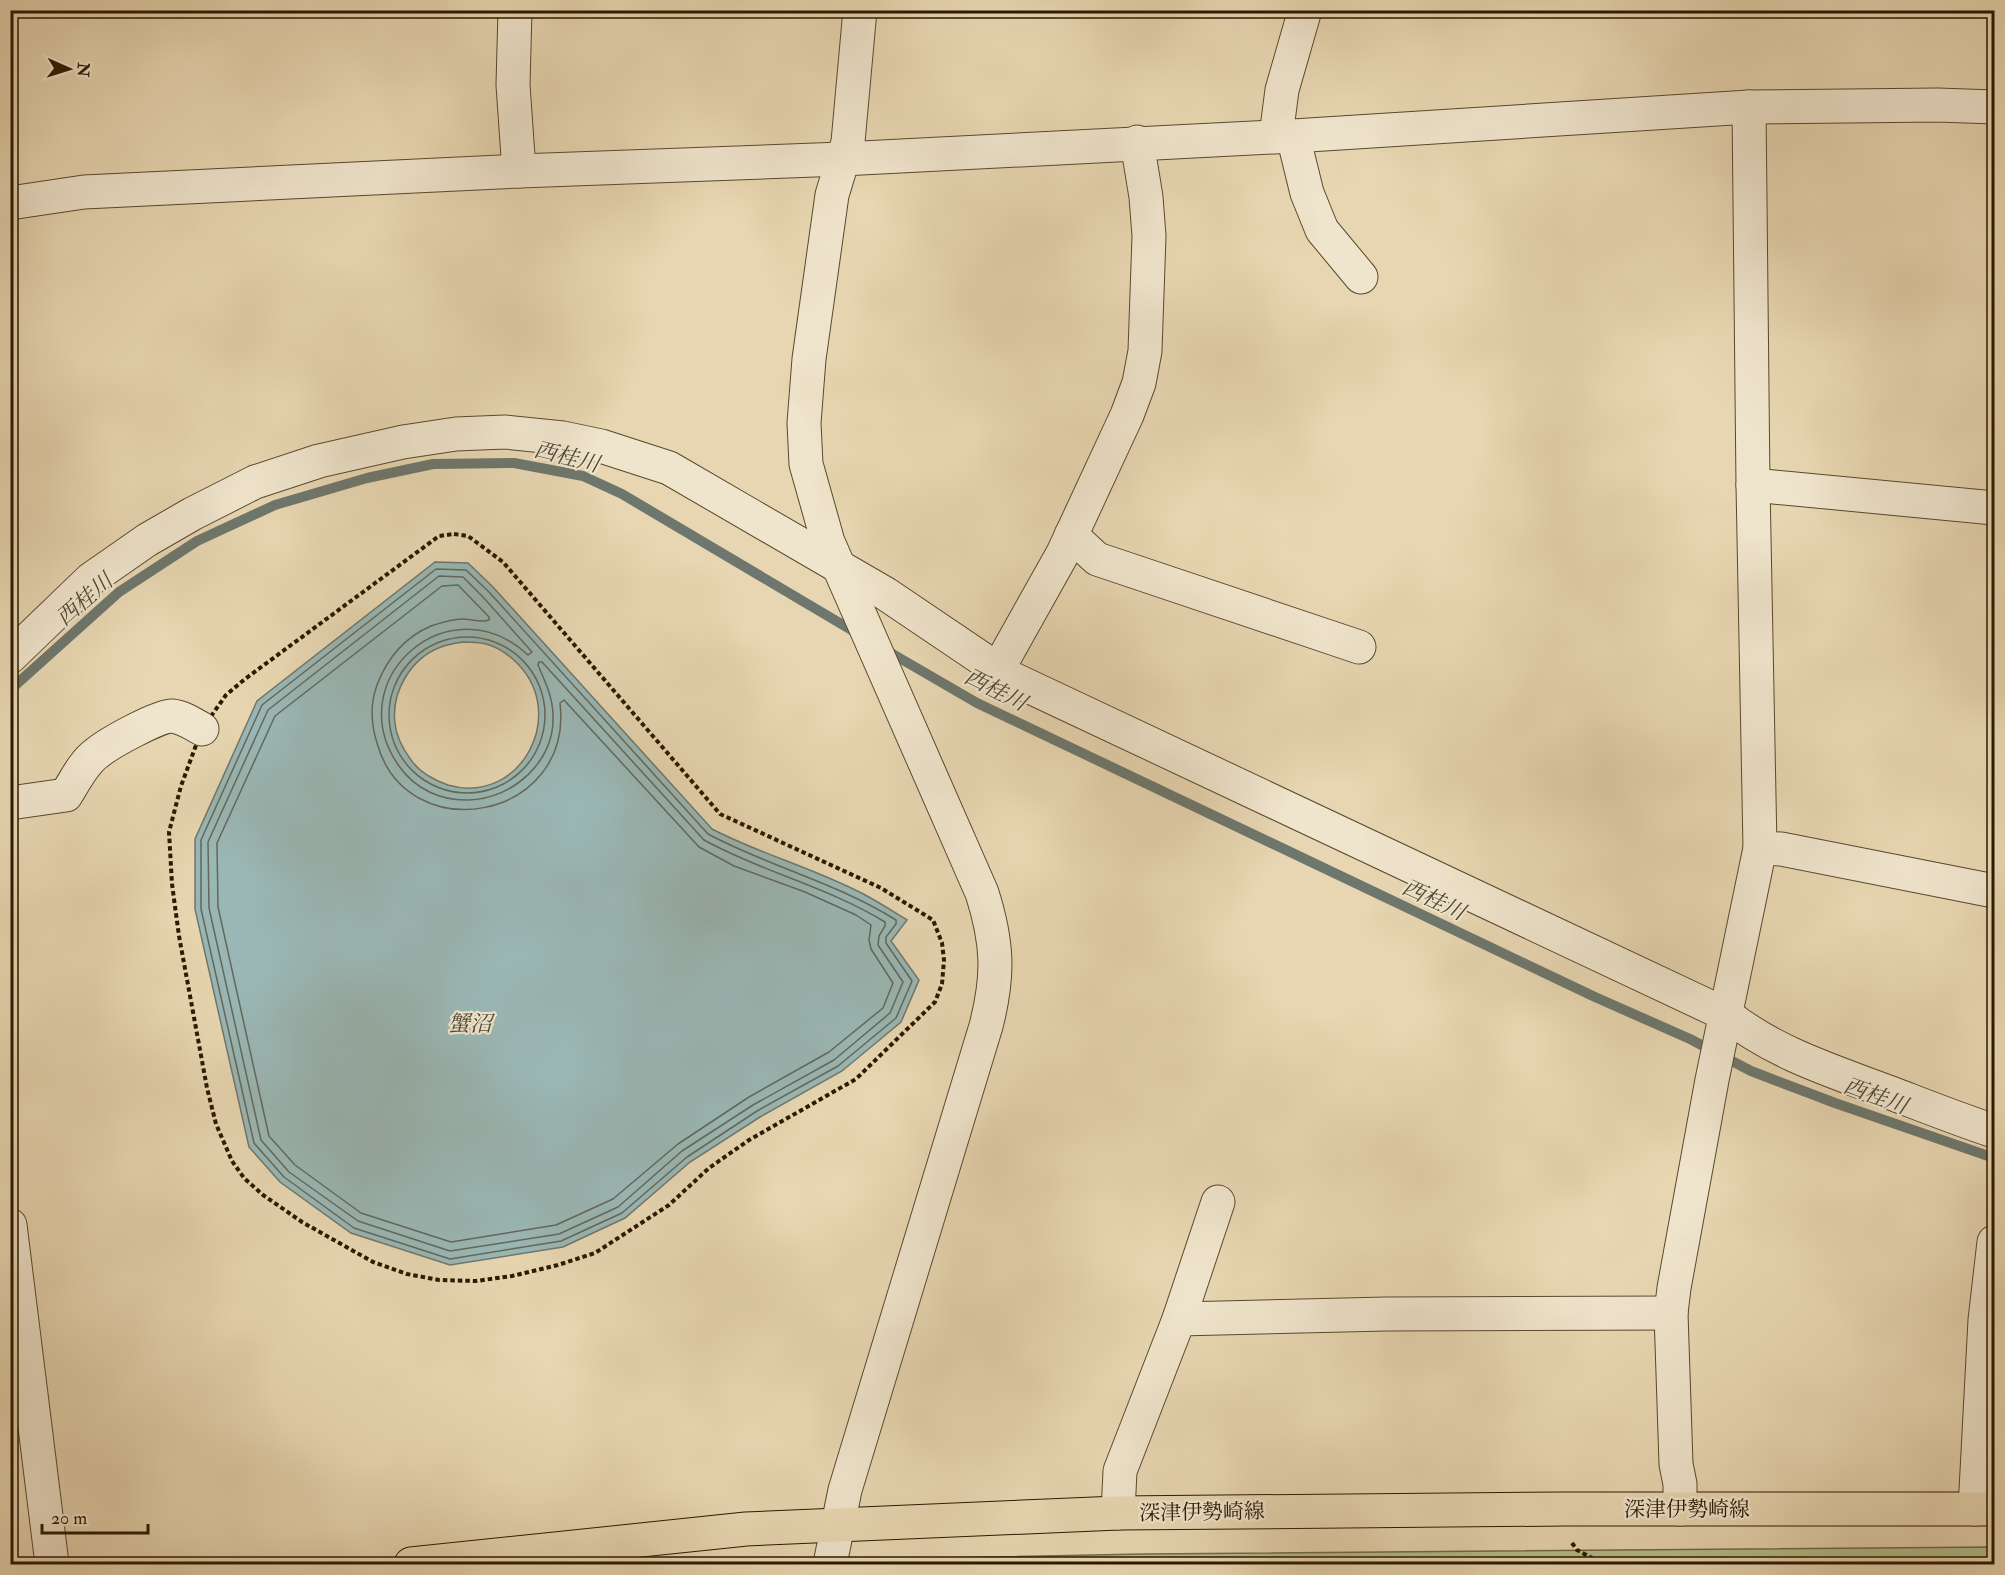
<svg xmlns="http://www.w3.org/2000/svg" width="2005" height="1575" viewBox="0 0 2005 1575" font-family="'IM FELL Double Pica','Noto Serif JP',serif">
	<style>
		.green { fill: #b5be8c; stroke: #706b46; stroke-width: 1.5 }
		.water { fill: #9ab7b5; stroke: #6e776d; stroke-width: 1.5; fill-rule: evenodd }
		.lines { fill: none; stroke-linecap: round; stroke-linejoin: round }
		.shore { stroke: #62685a; stroke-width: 1.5 }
		.stream { stroke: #6e776d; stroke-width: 10 }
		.minor-casing { stroke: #5a482c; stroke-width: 35 }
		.major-casing { stroke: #2b1800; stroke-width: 35 }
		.path { stroke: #2b1800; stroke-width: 4; stroke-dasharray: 4.5 3; stroke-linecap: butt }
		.minor { stroke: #efe4cc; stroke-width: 33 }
		.major { stroke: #e7d6b1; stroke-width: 33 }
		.labels { text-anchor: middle; stroke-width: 4.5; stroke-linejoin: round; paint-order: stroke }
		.street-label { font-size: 21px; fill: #2b1800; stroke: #efe4cc }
		.water-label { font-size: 22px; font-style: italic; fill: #4c4836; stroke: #efe4cc }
	</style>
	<rect width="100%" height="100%" fill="#e7d6b1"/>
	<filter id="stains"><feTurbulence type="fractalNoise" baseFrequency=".00333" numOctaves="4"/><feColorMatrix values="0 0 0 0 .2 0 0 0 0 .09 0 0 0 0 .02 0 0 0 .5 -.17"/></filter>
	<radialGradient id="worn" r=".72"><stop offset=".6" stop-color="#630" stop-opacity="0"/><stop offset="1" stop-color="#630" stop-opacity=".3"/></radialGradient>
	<path class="green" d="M1994,1547V1564H885L890,1559L1144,1554Z"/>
	<path class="water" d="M435,562L468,563L493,587L712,829C762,855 817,869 867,896C880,903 894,912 907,920L891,941L919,980L901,1022L842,1071L760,1117L690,1162L625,1218L563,1247L450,1265L351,1233L280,1182L249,1147L195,909V839L257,701ZM463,642C470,642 478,642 486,644C497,647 508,654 517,663C569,715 520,806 448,785C434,780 420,773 411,760C403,749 396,737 395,723C391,692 411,658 441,647C448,644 456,643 463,642Z"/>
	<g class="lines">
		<g class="shore">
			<path d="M436,569L466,570L489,592L708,834C770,867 835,882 896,920V924L886,937V943L912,981L896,1018L838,1066L757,1111L687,1157L622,1213L561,1241L450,1259L354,1228L284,1177L254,1143L201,909V840L262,705Z"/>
			<path d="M439,576L463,577L483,597L532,652L528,655C450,582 338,679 399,766C415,789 441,801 469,800C512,799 555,762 553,716C553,697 545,682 538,665L539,662H542L704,840C762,872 828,887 885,922V926L879,936L878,945L903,982L890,1013L834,1060L753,1105L682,1151L618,1207L559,1234L450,1251L358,1221L289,1172L261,1140L209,908L208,842L268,710Z"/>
			<path d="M458,585L489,617V620C481,623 471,619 462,619C453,619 440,623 431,626C405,637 387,659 377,685C370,704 371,724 377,743C407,851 574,820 560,703L564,700L699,847L734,866L805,892L856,915L871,925L869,940L871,949L893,983L883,1008L829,1052L749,1097L678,1144L613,1199L556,1225L451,1242L361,1213L295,1165L269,1136L218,907L217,843L275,716L442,586Z"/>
			<circle cx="467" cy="715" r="78"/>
		</g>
		<g class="stream">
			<path d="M884,649L977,703L1595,997L1690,1039L1751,1071L1835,1103L1994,1158"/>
			<path d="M10,690L119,592L197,541L275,505L367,478L433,464L514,463L583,476L622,494L860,635"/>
		</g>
		<defs>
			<g id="minor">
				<path d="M515,10L513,85L519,171"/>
				<path d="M1276,136L1282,90L1305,10"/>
				<path d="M1293,136L1307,193L1322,230L1361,277"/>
				<path d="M10,203L84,192L519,171L842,159L1293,136L1749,107L1938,105L1994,107"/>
				<path d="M1753,485L1994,508"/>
				<path d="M1071,535L1097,559L1359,647"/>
				<path d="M10,657L91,579L147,540L192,514L255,482L319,461L403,442L456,434L505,432L563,438L601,446L669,468L886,594L1009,677L1727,1015C1774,1053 1835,1072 1891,1093C1925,1106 1960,1120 1994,1131"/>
				<path d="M998,669L1063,553L1127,415L1139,383L1145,351L1149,236L1146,197L1137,142"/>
				<path d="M10,803L66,795C75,781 83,763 97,753C109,743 158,716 172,716C183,717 193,724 202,729"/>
				<path d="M1760,848L1781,849L1994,891"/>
				<path d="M10,1225L52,1564"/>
				<path d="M1179,1319L1386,1314L1671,1313"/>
				<path d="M1680,1509V1484L1676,1464L1671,1313L1674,1288L1712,1080L1760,848L1753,485L1749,107"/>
				<path d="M1975,1509L1985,1320L1994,1242"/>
				<path d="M1118,1513L1120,1471L1179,1319L1218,1202"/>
				<path d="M830,1564L845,1490L986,1026C999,976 998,943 982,893L828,542L806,464L804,423L809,359L832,195L848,142L860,10"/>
			</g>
			<path id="major" d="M411,1564L746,1529L1118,1513L1566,1509H1994"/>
		</defs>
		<use href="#minor" class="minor-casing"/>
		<use href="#major" class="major-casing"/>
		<g class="path">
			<path d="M454,534L468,536L503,562L720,814L881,888L933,920L942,943L944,960L942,984L935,1002L856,1079L749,1140L709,1168L669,1205L595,1253L558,1265L512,1276L476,1281L439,1280L407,1274L373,1262L302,1222L263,1195L244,1178L232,1161L216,1124L207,1088L179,936L172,884L169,832L181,786L202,729L226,695L245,679L439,536Z"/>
			<path d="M1572,1543L1577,1550L1603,1564"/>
		</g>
		<use href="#minor" class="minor"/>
		<use href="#major" class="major"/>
	</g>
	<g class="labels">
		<g class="street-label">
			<text x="1687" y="1516">深津伊勢崎線</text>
			<text transform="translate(1202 1512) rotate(-1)" y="7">深津伊勢崎線</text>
		</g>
		<g class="water-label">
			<text transform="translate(567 456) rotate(14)" y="8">西桂川</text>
			<text transform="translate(84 599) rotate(-41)" y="8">西桂川</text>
			<text transform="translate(996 689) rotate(27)" y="8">西桂川</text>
			<text transform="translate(1434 899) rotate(25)" y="8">西桂川</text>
			<text x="470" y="1031">蟹沼</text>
			<text transform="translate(1876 1095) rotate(20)" y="8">西桂川</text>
		</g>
	</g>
	<rect width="2005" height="1575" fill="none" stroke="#e7d6b1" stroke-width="36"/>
	<rect x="12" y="12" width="1981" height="1551" fill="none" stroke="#2b1800" stroke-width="3"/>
	<rect x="18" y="18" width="1969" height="1539" fill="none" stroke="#2b1800" stroke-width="1.5"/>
	<g transform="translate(69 69) rotate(93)" stroke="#efe4cc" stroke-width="4.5" paint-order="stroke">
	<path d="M0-4.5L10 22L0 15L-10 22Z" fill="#2b1800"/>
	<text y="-9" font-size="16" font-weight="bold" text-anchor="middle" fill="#2b1800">N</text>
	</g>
	<path d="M42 1524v9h106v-9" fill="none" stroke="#2b1800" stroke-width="3"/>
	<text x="51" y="1524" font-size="18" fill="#2b1800" stroke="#efe4cc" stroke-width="4.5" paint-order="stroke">20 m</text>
	<rect width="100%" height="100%" filter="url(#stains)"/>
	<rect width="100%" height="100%" fill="url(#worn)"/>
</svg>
